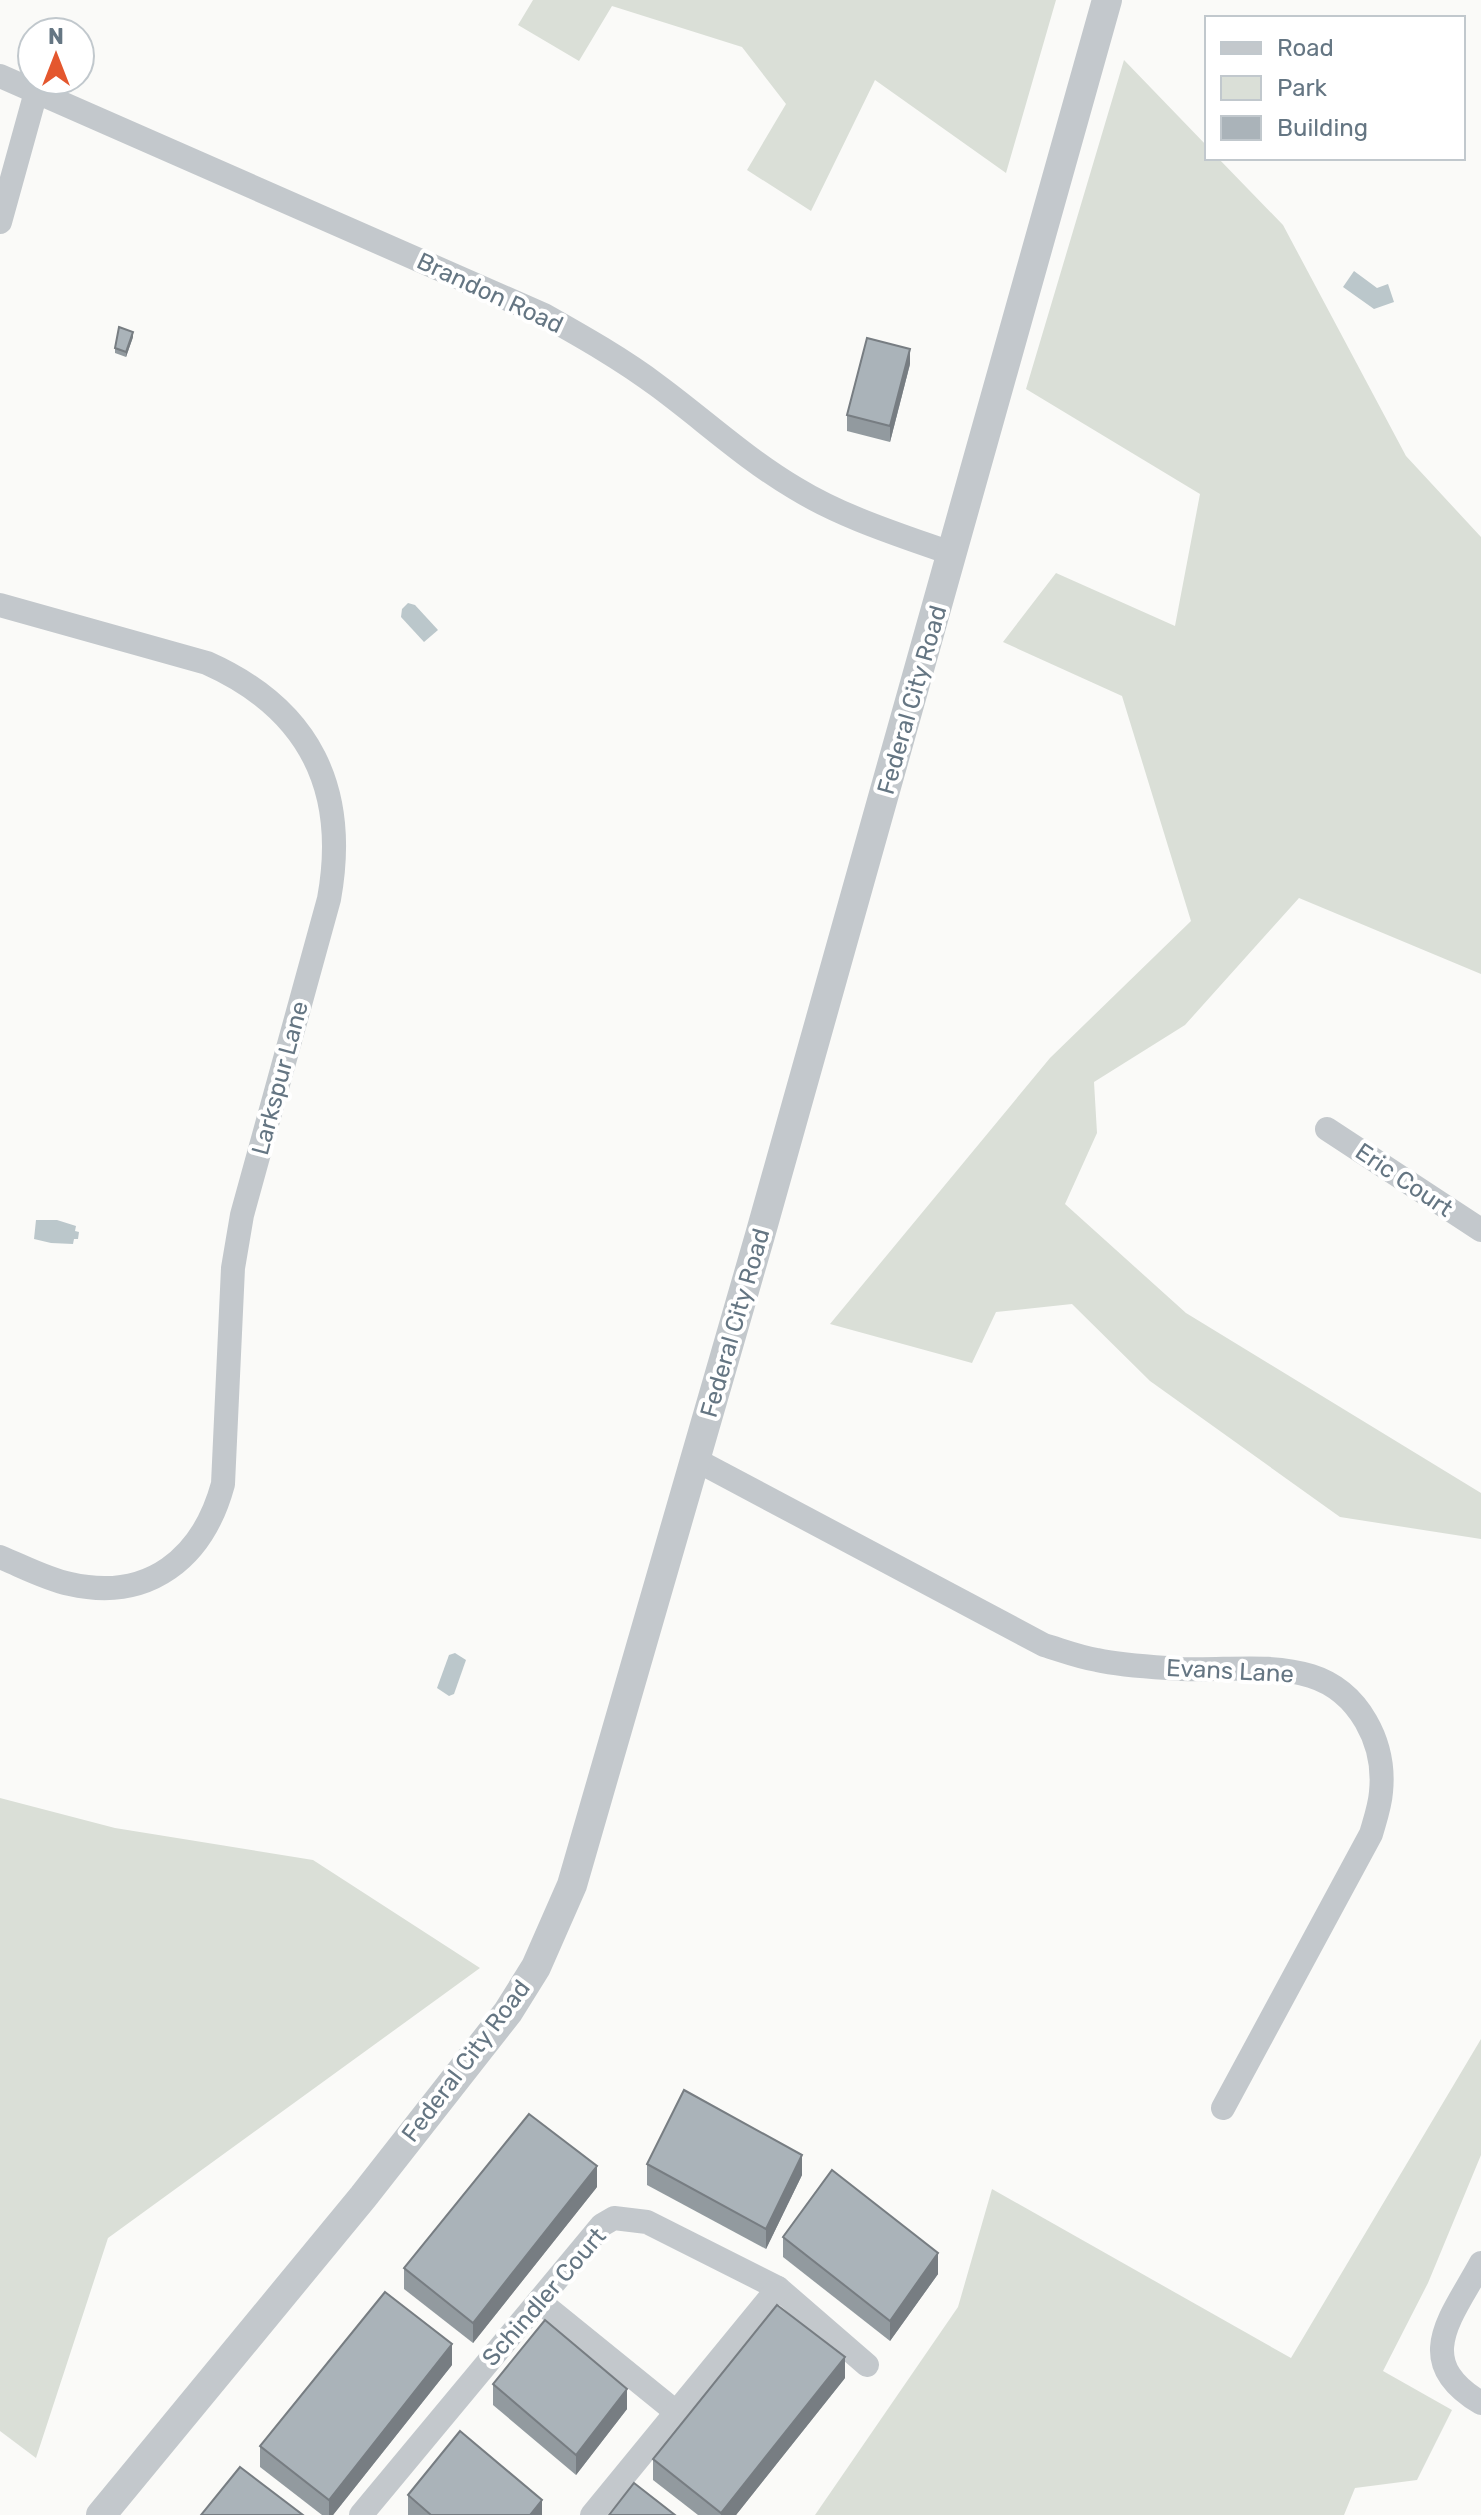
<svg xmlns="http://www.w3.org/2000/svg" width="1481" height="2515" viewBox="0 0 1481 2515" font-family="Rubik,sans-serif">
	<style>
		.green { fill: #dadfd7 }
		.water { fill: #bbc7cb }
		.lines { fill: none; stroke-linecap: round; stroke-linejoin: round }
		.minor { stroke: #c3c8cc; stroke-width: 24 }
		.tertiary { stroke: #c3c8cc; stroke-width: 30 }
		.wall { fill: #929a9f }
		.shaded-wall { fill: #777d82 }
		.building { fill: #aab3b9; stroke: #777d82; stroke-width: 2 }
		.labels { text-anchor: middle; stroke-width: 8; stroke-linejoin: round; paint-order: stroke }
		.street-label { font-size: 24px; fill: #657683; stroke: #fff }
	</style>
	<rect width="100%" height="100%" fill="#fafaf8"/>
	<g class="green">
		<path d="M533,0H1056L1006,173L875,80L811,211L747,170L786,104L742,47L612,6L579,61L518,25Z"/>
		<path d="M1124,60L1207,146V158H1218L1283,225L1406,456L1481,537V974L1299,898L1185,1025L1094,1082L1097,1133L1065,1204L1186,1313L1481,1493V1539L1340,1517L1150,1381L1072,1304L996,1312L972,1363L830,1324L1050,1058L1191,921L1122,696L1003,642L1056,573L1175,626L1200,494L1026,389Z"/>
		<path d="M0,1798L115,1828L313,1860L480,1968L108,2238L36,2458L0,2431Z"/>
		<path d="M1481,2039V2155L1428,2283L1383,2371L1452,2410L1417,2480L1355,2488L1344,2515H815L958,2307L992,2189L1291,2358Z"/>
	</g>
	<g class="water">
		<path d="M1354,271L1377,288L1388,284L1394,302L1374,309L1343,287Z"/>
		<path d="M408,603L415,605L438,630L424,642L401,617L402,609Z"/>
		<path d="M36,1220H57L76,1226L75,1231L79,1232L78,1239H74L73,1244L51,1243L34,1239Z"/>
		<path d="M455,1653L466,1660L454,1694L449,1696L437,1688L449,1655Z"/>
	</g>
	<g class="lines">
		<g class="minor">
			<path d="M0,76L544,315C583,337 622,359 658,386C704,420 746,459 795,488C844,518 900,535 953,554"/>
			<path d="M0,222L36,92"/>
			<path d="M0,605L207,663C310,709 349,789 329,899L242,1215L233,1268L223,1484C203,1558 149,1602 70,1584C46,1579 22,1566 0,1557"/>
			<path d="M1327,1129L1481,1230"/>
			<path d="M696,1460L1044,1645C1061,1650 1079,1657 1097,1660C1124,1666 1154,1667 1182,1669C1224,1671 1270,1663 1311,1676C1359,1691 1386,1743 1381,1792C1380,1806 1375,1820 1371,1834L1223,2108"/>
			<path d="M1481,2263C1452,2317 1410,2361 1481,2403"/>
			<path d="M539,2301L676,2412"/>
			<path d="M361,2515L602,2225L614,2218L647,2222L778,2288L867,2365"/>
			<path d="M592,2515L778,2288"/>
		</g>
		<path class="tertiary" d="M101,2515L363,2197L508,2012L536,1967L572,1885C755,1258 934,630 1107,0"/>
	</g>
	<g class="wall">
		<path d="M133,337L126,357L115,353V348Z"/>
		<path d="M910,364L890,442L847,431V415Z"/>
		<path d="M647,2164L802,2175L766,2249L647,2185Z"/>
		<path d="M597,2187L473,2343L404,2289V2268Z"/>
		<path d="M783,2237L938,2274L890,2341L783,2257Z"/>
		<path d="M452,2365L333,2515H322L260,2467V2446Z"/>
		<path d="M845,2378L736,2515H698L653,2480V2459Z"/>
		<path d="M493,2384L627,2409L576,2475L493,2405Z"/>
		<path d="M408,2495L542,2515H408Z"/>
	</g>
	<g class="shaded-wall">
		<path d="M133,332V337L126,357V352Z"/>
		<path d="M910,349V364L890,442V426Z"/>
		<path d="M802,2155V2175L766,2249V2229Z"/>
		<path d="M597,2166V2187L473,2343V2323Z"/>
		<path d="M938,2253V2274L890,2341V2321Z"/>
		<path d="M452,2344V2365L333,2515H329V2500Z"/>
		<path d="M845,2357V2378L736,2515H721V2513Z"/>
		<path d="M627,2389V2409L576,2475V2455Z"/>
		<path d="M542,2500V2515H530Z"/>
	</g>
	<g class="building">
		<path d="M119,327L133,332L126,352L115,348Z"/>
		<path d="M867,338L910,349L890,426L847,415Z"/>
		<path d="M684,2090L802,2155L766,2229L647,2164Z"/>
		<path d="M529,2114L597,2166L473,2323L404,2268Z"/>
		<path d="M832,2170L938,2253L890,2321L783,2237Z"/>
		<path d="M385,2292L452,2344L329,2500L260,2446Z"/>
		<path d="M777,2305L845,2357L721,2513L653,2459Z"/>
		<path d="M545,2320L627,2389L576,2455L493,2384Z"/>
		<path d="M460,2431L542,2500L530,2515H431L408,2495Z"/>
		<path d="M240,2467L303,2515H201Z"/>
		<path d="M634,2483L675,2515H609Z"/>
	</g>
	<g class="labels">
		<g class="street-label">
			<text transform="translate(490 293) rotate(25)" y="8">Brandon Road</text>
			<text transform="translate(912 700) rotate(-74)" y="8">Federal City Road</text>
			<text transform="translate(280 1078) rotate(-75)" y="8">Larkspur Lane</text>
			<text transform="translate(1404 1180) rotate(34)" y="8">Eric Court</text>
			<text transform="translate(735 1323) rotate(-74)" y="8">Federal City Road</text>
			<text transform="translate(1230 1671) rotate(3)" y="8">Evans Lane</text>
			<text transform="translate(466 2061) rotate(-53)" y="8">Federal City Road</text>
			<text transform="translate(544 2297) rotate(-49)" y="8">Schindler Court</text>
		</g>
	</g>
	<rect x="1205" y="16" width="260" height="144" fill="#ffffff" stroke="#c1c8cd" stroke-width="2"/>
	<rect x="1221" y="42" width="40" height="12" fill="#c3c8cc" stroke="#c1c8cd" stroke-width="2"/>
	<text x="1277" y="56" font-size="24" fill="#657683">Road</text>
	<rect x="1221" y="76" width="40" height="24" fill="#dadfd7" stroke="#c1c8cd" stroke-width="2"/>
	<text x="1277" y="96" font-size="24" fill="#657683">Park</text>
	<rect x="1221" y="116" width="40" height="24" fill="#aab3b9" stroke="#c1c8cd" stroke-width="2"/>
	<text x="1277" y="136" font-size="24" fill="#657683">Building</text>
	<g transform="translate(56 56)"><circle r="38" fill="#ffffff" stroke="#c1c8cd" stroke-width="2"/>
	<path d="M0-6L14 30L0 20L-14 30Z" fill="#e4572e"/>
	<text y="-12" font-size="22" font-weight="bold" text-anchor="middle" fill="#657683">N</text>
	</g>
</svg>
